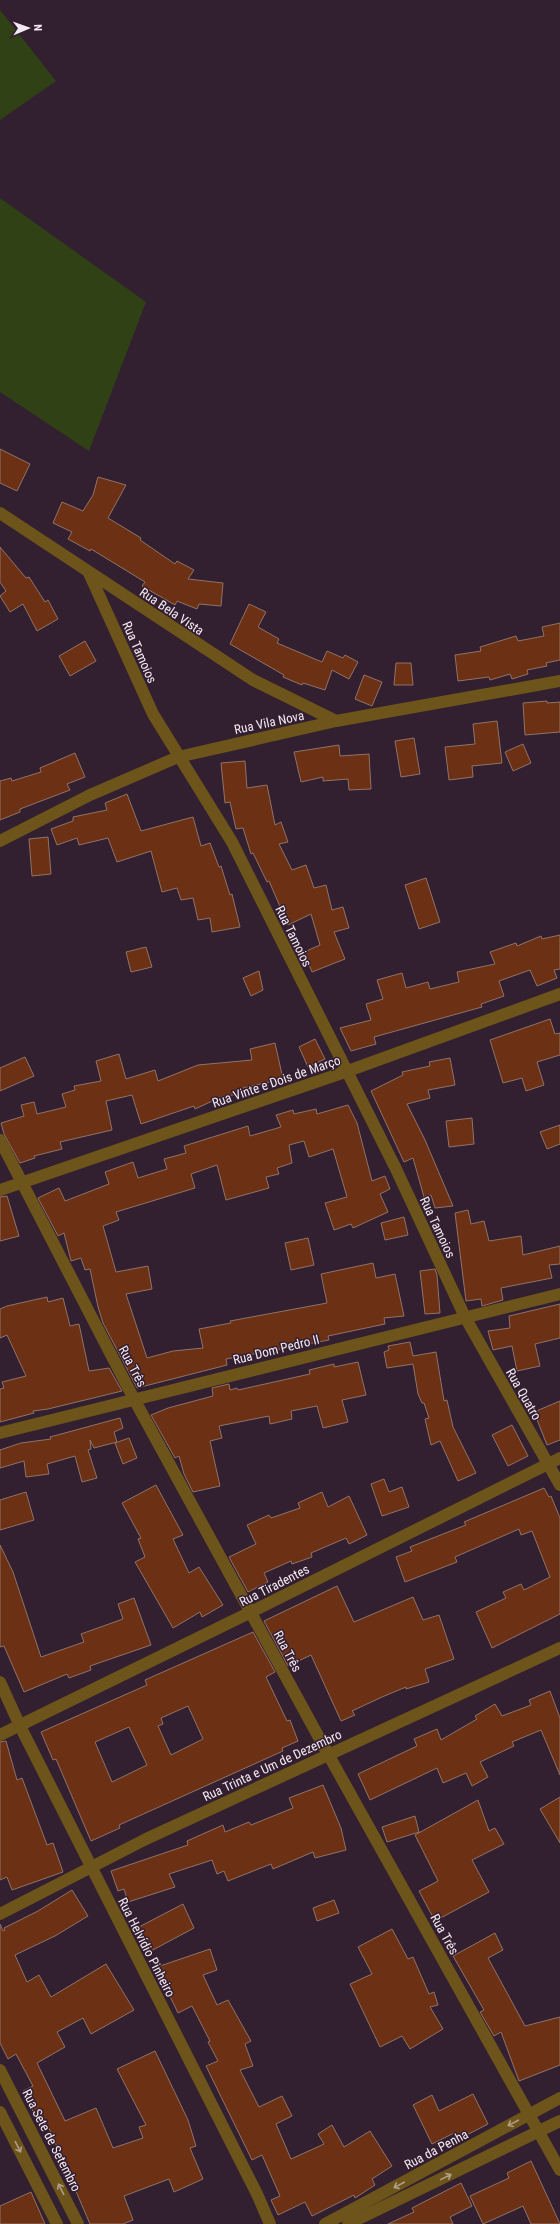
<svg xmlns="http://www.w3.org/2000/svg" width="560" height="2224" viewBox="0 0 560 2224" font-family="'Roboto Condensed',sans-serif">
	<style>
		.green { fill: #2f4115 }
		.building { fill: #6c3014; stroke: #907367; fill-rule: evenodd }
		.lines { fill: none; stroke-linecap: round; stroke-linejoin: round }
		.minor { stroke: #6d541b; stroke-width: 12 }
		.oneway { stroke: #b19e88 }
		.labels { text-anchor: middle; stroke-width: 3; stroke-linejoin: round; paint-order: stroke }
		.street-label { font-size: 13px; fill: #f5e9f4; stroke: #321f30 }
	</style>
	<rect width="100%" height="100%" fill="#321f30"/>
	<g class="green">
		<path d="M0,10L56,81L0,120Z"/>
		<path d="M0,198L146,302L89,451L0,392Z"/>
	</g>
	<g class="building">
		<path d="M0,449L30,464L17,491L0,483Z"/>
		<path d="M98,477L126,485L108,518L141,538L140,540L175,564L177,561L194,570L188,579L223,583L221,606L199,604L197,609L177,601L175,605L142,586L145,582L91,549L90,551L68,539L72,532L53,523L62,502L83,511L93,495Z"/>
		<path d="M0,547L26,578L29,577L45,602L48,600L58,619L37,631L23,604L10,612L0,596L6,591L0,582Z"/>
		<path d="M249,604L266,612L258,627L279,639L277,643L322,662L327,651L343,658L345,655L358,662L349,679L332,670L325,690L303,683L302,685L283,677L284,675L230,644Z"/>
		<path d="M560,623V660L546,663L547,666L527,670L528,674L512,679L510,674L490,680L489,677L458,681L455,655L481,651L480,647L516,636L518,641L544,636L542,627Z"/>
		<path d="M85,641L96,661L70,676L59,656Z"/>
		<path d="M396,663H411L413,685H394Z"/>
		<path d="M364,675L382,682L372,706L355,699Z"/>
		<path d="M547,701V703L560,702V732L525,735L523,703Z"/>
		<path d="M497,721L502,763L472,766L473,777L449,780L445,747L475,744L473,724Z"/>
		<path d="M414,738L420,774L401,777L395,741Z"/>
		<path d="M523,744L531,763L513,771L505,752Z"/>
		<path d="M339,745L340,756L369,754L371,789L349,790L348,779L323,781V777L301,782L294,752Z"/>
		<path d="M75,753L85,777L67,784L70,790L20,809V812L0,820V781L11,778L12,781L41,772L40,768Z"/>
		<path d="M245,761L247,788L267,785L275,825L281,822L288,842L279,844L292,870L306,865L314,888L326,885L332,910L343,907L349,928L334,932L345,959L312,972L304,952L320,945L311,914L288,925L269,881L267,882L253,853L251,854L243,828L236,829L230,802L225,803L221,763Z"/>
		<path d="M127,794L141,831L193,817L201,846L210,843L219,867L221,866L230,895L232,894L240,927L212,932L210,918L198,920L193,898L181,900L177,888L162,892L151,851L117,862L108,838L79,845L77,838L57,845L51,829L73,821V817L107,810L105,803Z"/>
		<path d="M48,837L51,874L32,876L29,839Z"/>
		<path d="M426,878L440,922L419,929L405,885Z"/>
		<path d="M560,935V969L554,970L557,978L537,986L530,970L499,981L504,996L481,1004L482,1007L374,1037L376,1044L351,1051L340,1028L371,1020L366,1004L383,999L377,980L402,973L406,988L428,982L430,989L459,982L457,972L495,964L490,952L516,943L517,946L541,936L542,939Z"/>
		<path d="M146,947L152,967L131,972L126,952Z"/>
		<path d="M259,971L263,990L251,996L243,978Z"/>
		<path d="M550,1019L555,1034L560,1033V1055L537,1062L544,1085L526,1091L522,1078L503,1083L490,1040Z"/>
		<path d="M315,1039L325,1059L308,1067L299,1047Z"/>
		<path d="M275,1043L283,1079L243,1088L244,1093L221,1097L195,1109L194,1106L141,1124L132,1095L106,1101L112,1130L60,1142L62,1149L34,1156L35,1158L20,1163L4,1134L1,1123L24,1116L21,1105L34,1102L37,1114L66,1107L62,1094L75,1090L74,1086L101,1081L96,1061L119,1054L126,1079L155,1070L158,1081L198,1065L252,1060L250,1049Z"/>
		<path d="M25,1057L34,1076L0,1091V1068Z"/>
		<path d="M450,1058L455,1085L428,1090L430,1098L407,1104L425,1140L453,1206L435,1208L431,1195L424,1197L413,1158L404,1162L371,1091L403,1075L402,1072L430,1066L429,1062Z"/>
		<path d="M348,1105L357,1123L372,1181L385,1176L390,1189L380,1194L388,1212L353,1228L351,1224L334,1230L325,1203L347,1197L333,1149L309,1157L304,1141L289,1145L292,1163L277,1168L279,1174L266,1177L269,1188L226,1200L217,1165L191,1174L195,1188L116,1212L119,1220L103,1226L116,1272L148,1266L152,1289L126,1294L147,1358L173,1351L203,1348L199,1329L231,1323L230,1321L327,1303L321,1274L373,1263L376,1278L395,1274L404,1316L384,1318L385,1324L328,1336L329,1340L226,1359L227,1365L137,1388L103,1323L98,1307L90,1269L85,1270L81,1258L71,1261L64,1233L58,1236L38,1198L59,1188L65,1201L109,1184L105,1172L133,1162L138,1178L167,1169L164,1159L186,1153L184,1146L248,1126L250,1136L281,1127L276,1115L293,1110L294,1114L316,1109L317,1114Z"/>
		<path d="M472,1118L474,1144L449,1147L446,1121Z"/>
		<path d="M560,1125V1144L547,1149L540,1132Z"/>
		<path d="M7,1196L19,1236L0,1241V1197Z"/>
		<path d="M468,1210L471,1224L484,1221L489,1241L521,1236L523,1255L560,1246V1264L549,1265L552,1278L501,1288L503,1300L482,1306L481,1299L466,1301L455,1213Z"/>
		<path d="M404,1217L408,1235L385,1240L381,1223Z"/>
		<path d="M308,1238L314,1265L291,1270L285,1243Z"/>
		<path d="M435,1269L437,1275L440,1313L425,1314L420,1271Z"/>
		<path d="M47,1297L48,1302L63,1298L70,1326L79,1324L89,1371L109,1368L122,1391L48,1409L33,1411L34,1413L0,1422V1389L4,1388L2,1382L26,1376L7,1335L0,1338V1309L7,1306Z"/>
		<path d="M560,1304V1338L535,1344L540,1366L517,1371L512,1346L493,1350L488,1331L510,1328L509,1316Z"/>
		<path d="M410,1342L413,1356L436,1352L444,1401L447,1400L453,1427L476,1473L458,1481L440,1441L431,1445L425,1419L429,1418L424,1403H422L418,1394L413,1364L387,1368L384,1352L389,1350L388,1346Z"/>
		<path d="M358,1362L366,1395L342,1400L348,1422L323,1428L317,1406L291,1411L292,1419L270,1424L269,1416L219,1426L222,1438L210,1441L220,1486L193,1492L184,1474L179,1456L175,1458L151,1415L168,1408L213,1396L212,1388L229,1384L230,1390L237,1388L238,1390L310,1374L309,1370L334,1364V1367Z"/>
		<path d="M560,1401V1440L547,1445L534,1412Z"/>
		<path d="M120,1418L123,1428L114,1432L117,1442L94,1448L90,1440L91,1449L88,1450L97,1478L82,1482L75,1456L47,1464L49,1474L26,1477L24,1461L0,1468V1450L21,1443L51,1439L50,1437Z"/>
		<path d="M512,1425L528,1456L508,1466L492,1435Z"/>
		<path d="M129,1438L137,1458L123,1464L115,1443Z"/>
		<path d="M384,1479L389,1492L402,1487L409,1507L382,1516L371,1484Z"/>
		<path d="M156,1485L183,1535L173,1539L189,1573L199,1567L223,1605L202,1617L200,1612L173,1628L135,1562L145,1557L138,1539L141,1538L122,1503Z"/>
		<path d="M544,1488L549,1497L551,1496L560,1518V1614L492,1648L476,1612L506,1598L503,1592L521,1584L524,1590L550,1577L532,1531L521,1535L519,1529L455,1557L457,1562L405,1582L396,1557L412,1551L410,1547L466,1525L464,1522Z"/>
		<path d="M26,1492L34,1520L0,1530V1500Z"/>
		<path d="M322,1492L328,1507L349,1496L367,1535L349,1544L346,1538L311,1553L312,1557L292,1564L291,1561L264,1573L268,1582L248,1592L229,1557L256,1544L247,1525L269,1515L271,1518L300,1508L298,1503Z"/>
		<path d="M0,1545L13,1572L41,1657L84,1642L81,1634L123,1619L118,1604L134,1598L151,1645L90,1666L91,1670L69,1678L67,1674L24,1692L4,1646L0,1647Z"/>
		<path d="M337,1586L354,1622L413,1597L423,1620L439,1615L454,1659L425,1669L429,1682L406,1689V1687L382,1697L352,1711L355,1715L341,1721L311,1655L288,1666L264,1621Z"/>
		<path d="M253,1632L275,1672L266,1677L287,1721L290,1720L298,1741L282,1748L283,1751L119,1825L120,1828L91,1841L56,1759L53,1760L41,1732L147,1685L145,1680ZM188,1706L203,1739L171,1755L158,1726L163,1724L161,1718ZM129,1727L147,1765L112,1782L95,1742Z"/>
		<path d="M550,1691L560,1718V1775L541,1730L512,1742L514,1746L480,1762L488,1777L472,1786L466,1773L443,1783L437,1768L370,1800L358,1774L417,1746L414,1739L437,1729L441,1740L477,1719L475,1716L495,1704L502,1716L531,1705L529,1700Z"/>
		<path d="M6,1741L17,1780L22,1778L47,1845L53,1843L63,1872L12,1890L7,1877L0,1880V1742Z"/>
		<path d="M323,1785L341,1828L346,1850L315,1858L313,1852L273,1869L271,1864L228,1881L224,1871L217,1874L212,1860L169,1874L175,1887L128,1902L124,1889L118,1891L111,1871L188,1845L187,1841L223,1825L225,1832L249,1822L251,1825L293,1808L289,1798Z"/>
		<path d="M560,1797V1843L540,1809Z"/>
		<path d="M478,1800L489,1831L495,1828L504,1844L472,1860L489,1892L435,1921L419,1891L438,1881L415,1835Z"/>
		<path d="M415,1816L419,1832L387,1842L382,1827Z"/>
		<path d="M72,1890L88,1916L55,1936L15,1955L27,1982L39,1975L51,1997L106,1964L134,2010L91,2034L83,2018L57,2032L65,2047L37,2063L65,2121L96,2108L113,2148L143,2138L139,2127L146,2125L117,2069L155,2051L188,2120L196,2146L190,2148L203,2179L174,2192L169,2179L124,2196L133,2220L123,2224H90L48,2126L42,2130L23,2091L33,2086L16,2054L8,2059L0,2043V1924L3,1931L5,1930L4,1928L38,1911Z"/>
		<path d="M334,1900L339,1913L317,1921L313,1908Z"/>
		<path d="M183,1904L194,1928L149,1952L137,1928Z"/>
		<path d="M392,1929L408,1959L413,1957L429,1994L434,1992L438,2005L430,2007L443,2029L410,2049L402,2036L380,2047L350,1984L372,1974L358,1947Z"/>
		<path d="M495,1933L503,1950L488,1958L525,2026L560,2017V2065L519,2081L501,2032L494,2036L480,2012L484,2010L453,1956Z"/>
		<path d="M210,1949L217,1970L203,1975L217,2005L228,2000L251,2041L245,2044L253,2066L240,2070L259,2107L282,2096L292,2116L276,2124L291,2159L324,2144L318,2134L332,2125L344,2147L370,2131L392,2166L372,2179L375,2185L355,2198L354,2195L312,2216L305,2202L278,2215L271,2200L280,2196L262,2155L252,2160L206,2066L218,2061L208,2042L210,2041L192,2006L178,2013L166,1988L164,1989L157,1967Z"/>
		<path d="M473,2094L488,2124L457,2140L454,2133L432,2144L413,2105L432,2095L439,2111Z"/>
		<path d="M531,2161L560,2224H531L523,2206L483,2224L470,2196L509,2178L507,2173Z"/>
		<path d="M461,2183L472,2206L450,2217L453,2224H388L414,2212L412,2208Z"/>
		<path d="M31,2192L45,2224H0V2206Z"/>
	</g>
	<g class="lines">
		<g class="minor">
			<path d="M0,513L253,680L336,721"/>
			<path d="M89,573L153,714L232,842L396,1169L465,1317L560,1485"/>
			<path d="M0,841L90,795L178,757L336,721L560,681"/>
			<path d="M0,1140L134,1399L328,1754L560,2170"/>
			<path d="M0,1190L345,1072L560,994"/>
			<path d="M0,1433L560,1294"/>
			<path d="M0,1682L20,1726L257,2194L270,2224"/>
			<path d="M0,1735L251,1612L560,1458"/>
			<path d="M0,1914L146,1839L560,1648"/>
			<path d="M0,2070L78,2224"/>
			<path d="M0,2112L57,2224"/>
			<path d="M325,2224L560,2098"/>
			<path d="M348,2224L560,2121"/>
		</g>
	</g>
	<defs><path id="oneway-shaft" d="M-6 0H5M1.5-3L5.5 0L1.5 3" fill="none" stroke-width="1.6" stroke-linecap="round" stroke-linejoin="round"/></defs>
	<g class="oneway">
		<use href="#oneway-shaft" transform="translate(513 2123) rotate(152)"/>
		<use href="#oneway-shaft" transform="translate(18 2147) rotate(63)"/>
		<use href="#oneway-shaft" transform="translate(446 2177) rotate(-26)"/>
		<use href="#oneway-shaft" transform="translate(399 2185) rotate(152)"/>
		<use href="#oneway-shaft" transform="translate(61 2189) rotate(-117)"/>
	</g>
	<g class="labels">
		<g class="street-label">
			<text transform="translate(172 611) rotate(34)" y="5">Rua Bela Vista</text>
			<text transform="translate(140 652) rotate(66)" y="5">Rua Tamoios</text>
			<text transform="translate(269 722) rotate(-12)" y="5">Rua Vila Nova</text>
			<text transform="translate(294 936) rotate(64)" y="5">Rua Tamoios</text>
			<text transform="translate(276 1081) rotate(-19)" y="5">Rua Vinte e Dois de Março</text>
			<text transform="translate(438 1227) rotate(65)" y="5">Rua Tamoios</text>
			<text transform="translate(276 1349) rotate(-14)" y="5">Rua Dom Pedro II</text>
			<text transform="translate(133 1366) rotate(62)" y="5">Rua Três</text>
			<text transform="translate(524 1394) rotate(60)" y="5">Rua Quatro</text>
			<text transform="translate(274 1585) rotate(-27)" y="5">Rua Tiradentes</text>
			<text transform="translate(288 1651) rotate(62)" y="5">Rua Três</text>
			<text transform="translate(272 1765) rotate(-25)" y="5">Rua Trinta e Um de Dezembro</text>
			<text transform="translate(445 1934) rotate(61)" y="5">Rua Três</text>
			<text transform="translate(147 1947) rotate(63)" y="5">Rua Helvídio Pinheiro</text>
			<text transform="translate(52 2140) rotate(63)" y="5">Rua Sete de Setembro</text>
			<text transform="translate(436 2149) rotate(-28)" y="5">Rua da Penha</text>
		</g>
	</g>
	<g transform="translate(28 28) rotate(88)" stroke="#321f30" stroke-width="3" paint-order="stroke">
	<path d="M0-3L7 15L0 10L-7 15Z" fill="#f5e9f4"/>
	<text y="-6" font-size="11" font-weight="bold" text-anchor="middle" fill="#f5e9f4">N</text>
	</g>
</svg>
